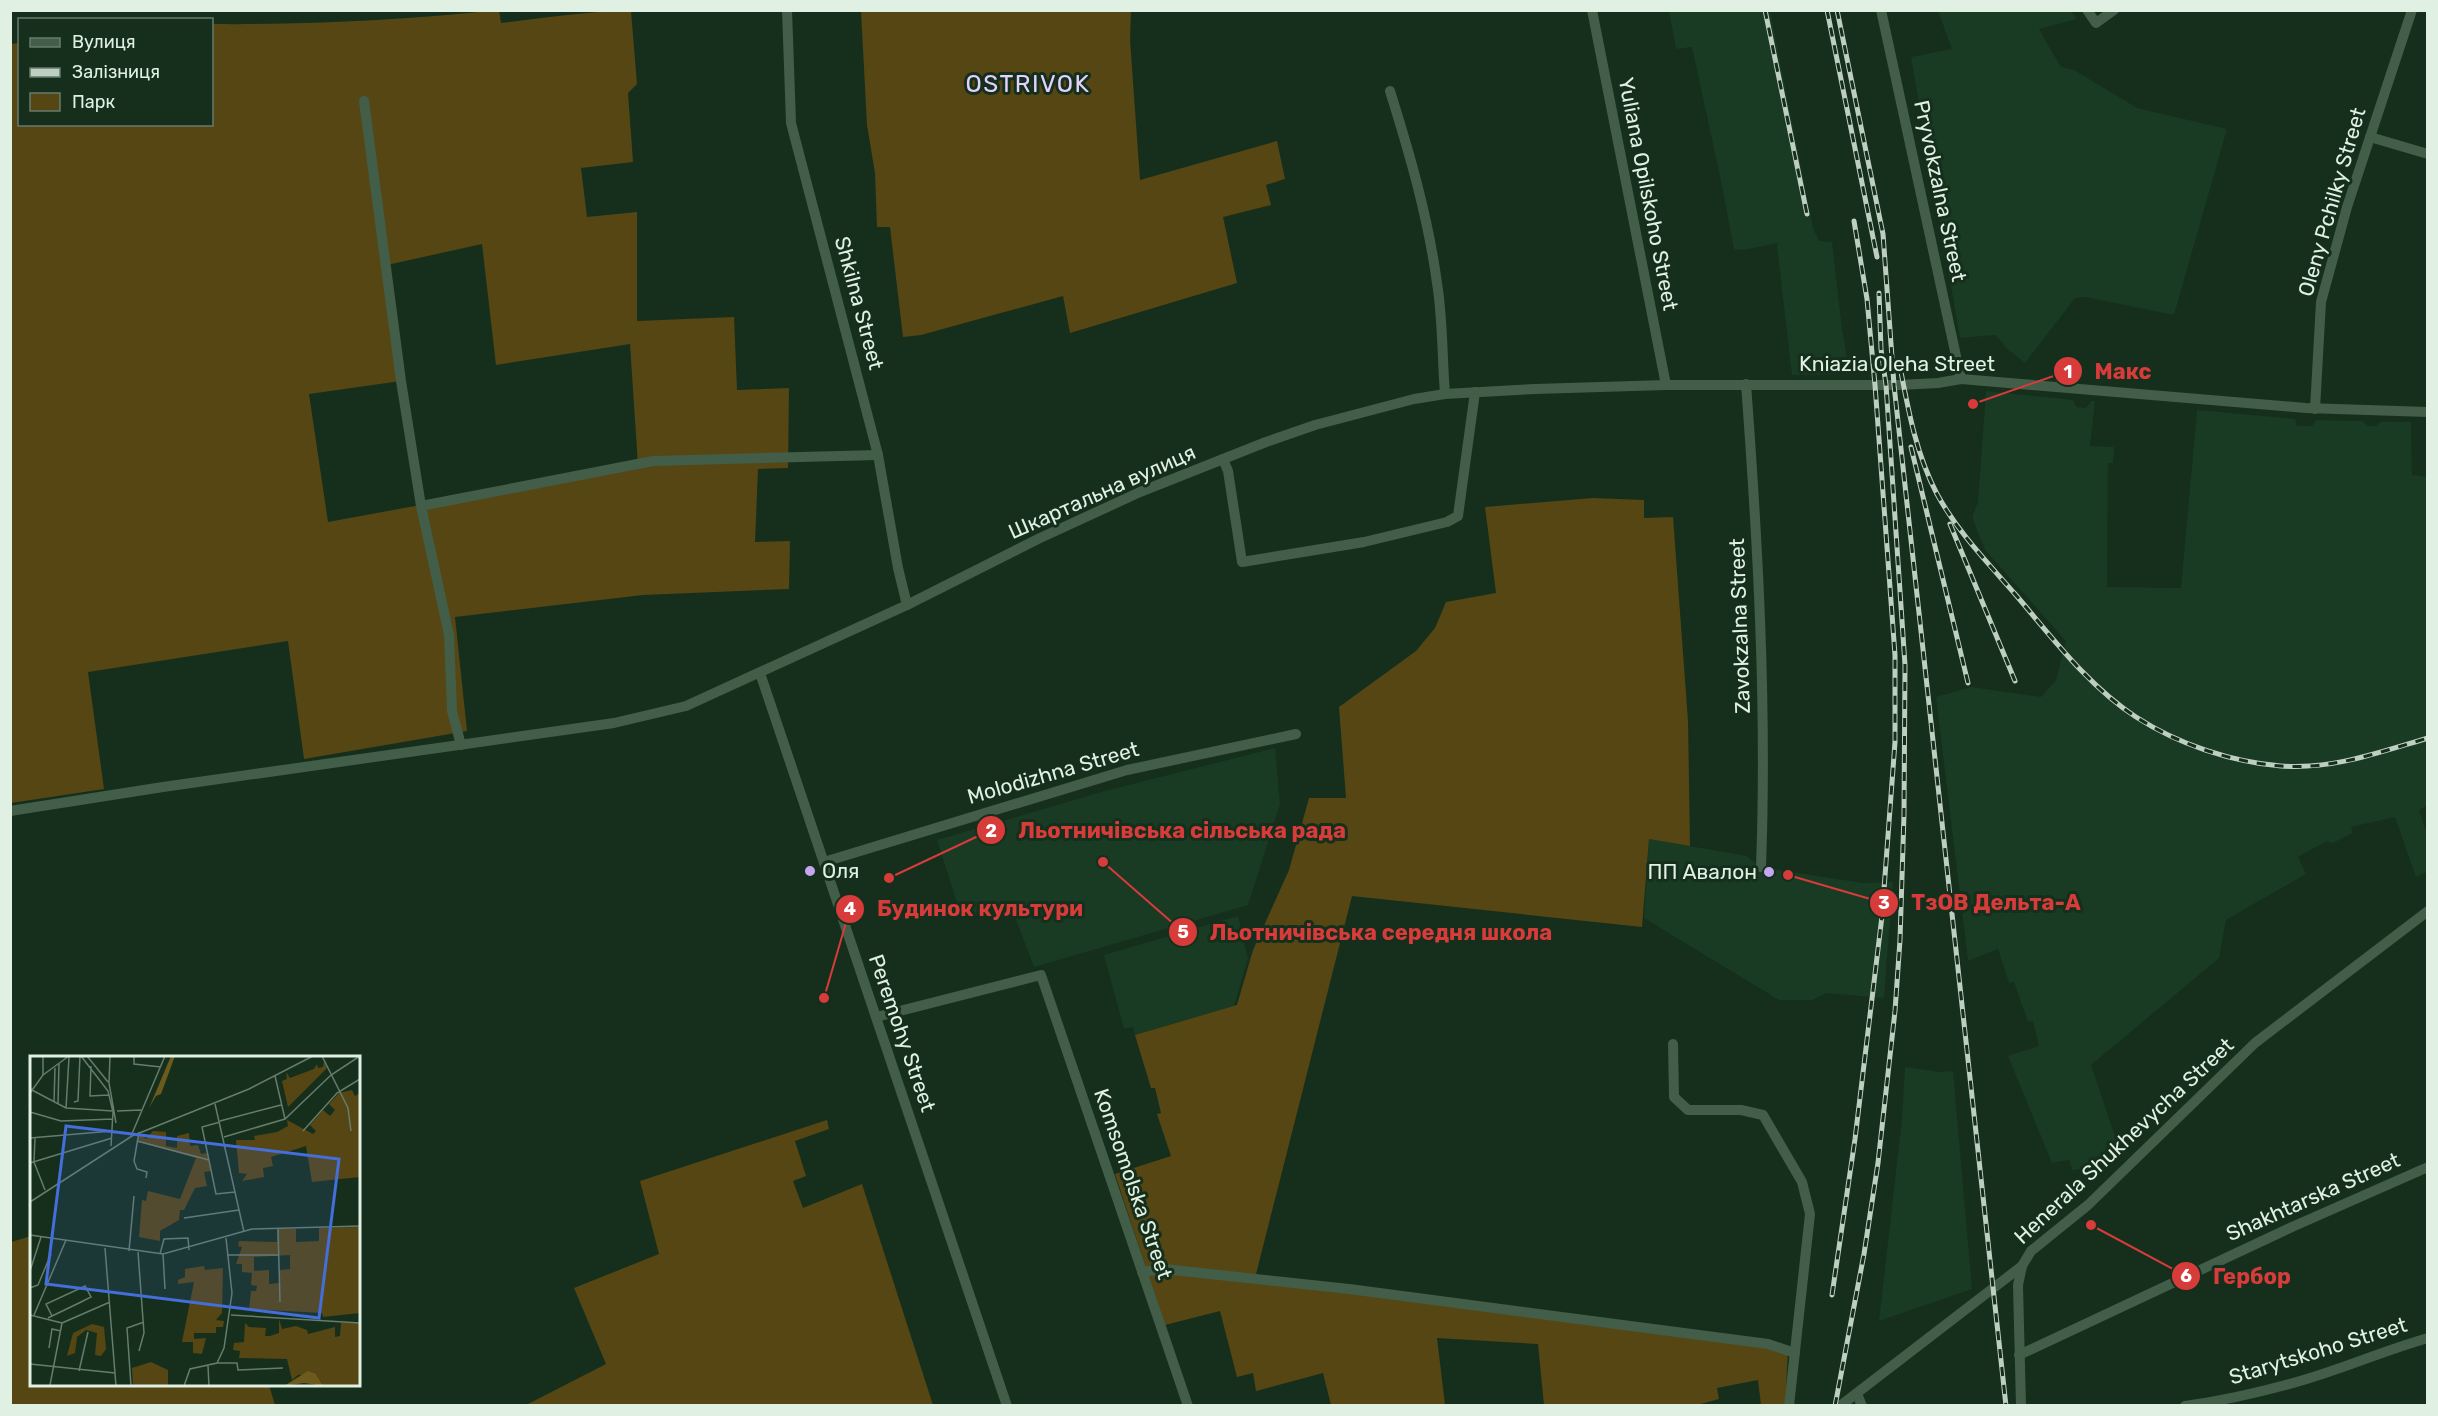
<svg xmlns="http://www.w3.org/2000/svg" width="2438" height="1416" viewBox="0 0 2438 1416" font-family="Rubik,sans-serif">
	<style>
		.built { fill: #193a23 }
		.green { fill: #564613; fill-rule: evenodd }
		.lines { fill: none; stroke-linecap: round; stroke-linejoin: round }
		.minor { stroke: #425d48; stroke-width: 10 }
		.rail-casing { stroke: #becfc1; stroke-width: 5 }
		.rail { stroke: #152f1c; stroke-width: 3; stroke-dasharray: 9; stroke-linecap: butt }
		.poi-dot { fill: #c5a7f1; stroke: #152f1c; stroke-width: 2 }
		.labels { text-anchor: middle; stroke-width: 6; stroke-linejoin: round; paint-order: stroke }
		.street-label { font-size: 21px; fill: #e0f0e3; stroke: #152f1c }
		.poi-label { font-size: 21px; fill: #e0f0e3; stroke: #152f1c; text-anchor: start }
		.quarter-label { font-size: 24px; letter-spacing: 1.5px; fill: #e3d2fd; stroke: #152f1c }
		.inset-road { fill: none; stroke: #667c6c; stroke-width: 1.5 }
		.view { fill: #446eda; fill-opacity: 0.15; stroke: #446eda; stroke-width: 3 }
		.inset-edge { fill: none; stroke: #e0f0e3; stroke-width: 3 }
		.leader { fill: none; stroke: #d73c3b; stroke-width: 2 }
		.callout-dot { fill: #d73c3b; stroke: #152f1c; stroke-width: 2 }
		.mark-label { font-size: 18px; text-anchor: middle; font-weight: bold; fill: #fff }
		.callout-label { font-size: 22px; text-anchor: middle; font-weight: bold; fill: #d73c3b; stroke: #152f1c; stroke-width: 6; stroke-linejoin: round; paint-order: stroke }
	</style>
	<rect width="100%" height="100%" fill="#152f1c"/>
	<g class="built">
		<path d="M1669,11H1770L1813,228L1819,241L1832,242L1842,329L1850,374L1792,375L1777,246L1779,243L1743,250L1734,249L1721,181L1692,47L1676,49Z"/>
		<path d="M1938,11H2071L2077,19L2039,29L2061,67L2074,70L2137,108L2227,129L2174,315L2085,297L2075,298L2025,363L2006,348L1996,335L1960,338L1911,57L1952,49Z"/>
		<path d="M1986,391L2073,400L2076,407L2086,408L2091,401H2095L2090,446L2114,447L2113,463H2108L2107,587L2181,588L2197,410L2295,419L2297,426H2312L2316,420L2363,421L2367,426H2377L2380,422H2411L2412,475L2427,477L2428,805L2419,810L2427,834V872L2416,877L2395,817L2351,827L2353,833L2333,843L2327,841L2298,857L2306,874L2226,920L2219,958L2091,1065L2120,1151L2097,1157L2099,1166L2083,1169L2072,1170L2069,1160L2052,1163L2008,1056L2039,1046L2033,1021L2028,1022L2014,982L2009,983L1998,949L1968,961L1936,697L1971,687L2041,697L2056,680L2066,641L1985,550L1972,517L1978,502Z"/>
		<path d="M1275,748L1280,804L1248,905L1034,967L1011,907L962,918L937,840L1105,791Z"/>
		<path d="M1649,839L1747,856L1759,867L1863,883L1893,882L1884,998L1826,993L1812,1000H1779L1644,918Z"/>
		<path d="M1238,916L1248,959L1234,1006L1135,1035L1133,1027L1124,1029L1104,955Z"/>
		<path d="M1905,1067L1940,1072L1953,1071L1972,1289L1879,1321L1902,1119Z"/>
	</g>
	<g class="green">
		<path d="M499,10L501,23C545,18 587,11 631,11L637,84L628,93L633,162L581,168L587,217L637,212V321L734,317L737,390L789,388L788,468L758,469L755,542L790,541L789,589L643,595L455,617L467,731L304,759L288,641L88,672L104,789L11,803L10,44L19,43L20,124H212V24C307,25 404,20 499,10ZM482,244L496,365L630,344L638,465L328,522L309,394L401,381L387,265Z"/>
		<path d="M861,11H1131L1130,40L1140,180L1277,141L1285,179L1266,185L1271,205L1223,217L1237,283L1070,333L1063,296L921,335L903,337L890,227H877L875,173L867,125Z"/>
		<path d="M1593,498L1644,500V518L1673,517L1688,721L1690,846L1649,839L1642,927L1352,896L1255,1278L1788,1351L1785,1405H1761L1758,1380L1717,1388L1719,1399L1697,1405H1544L1538,1344L1437,1338L1445,1405H1331L1323,1373L1256,1391L1253,1373L1237,1377L1220,1311L1165,1325L1115,1174L1171,1156L1157,1114L1161,1113L1155,1088H1151L1135,1035L1237,1005L1253,950L1289,870L1309,798H1346L1339,707L1416,651L1435,628L1446,602L1496,593L1485,507Z"/>
		<path d="M827,1120L829,1129L795,1141L806,1176L793,1181L803,1208L862,1184L933,1405H526L606,1364L574,1288L659,1254L640,1181Z"/>
		<path d="M31,1236L32,1384L269,1385L275,1405H11V1242Z"/>
	</g>
	<g class="lines">
		<g class="minor">
			<path d="M787,10L791,123L878,455L898,568L907,605"/>
			<path d="M1592,10L1666,385"/>
			<path d="M1881,10L1961,379"/>
			<path d="M2087,10L2096,23L2114,10"/>
			<path d="M1390,91C1410,155 1428,217 1437,283C1443,320 1442,357 1445,394"/>
			<path d="M364,101L401,381L421,506L449,635L452,711L461,745"/>
			<path d="M2370,137L2428,154"/>
			<path d="M1746,384C1758,545 1767,706 1761,867"/>
			<path d="M2315,409L2321,302L2347,207L2412,10"/>
			<path d="M1223,459L1228,471L1242,562L1364,542L1447,522L1458,516L1475,392"/>
			<path d="M421,506L653,461L878,455"/>
			<path d="M760,673L1007,1406"/>
			<path d="M10,811L163,787L614,723L686,706L907,605L1038,539L1140,492L1266,442L1315,425L1414,399L1445,394L1535,389L1666,385H1899L1938,383L1961,379L2306,408L2428,412"/>
			<path d="M824,862L1127,770L1296,734"/>
			<path d="M876,1017L1041,975L1188,1406"/>
			<path d="M1673,1044L1674,1097L1688,1110H1741L1763,1115L1802,1182L1810,1214L1789,1406"/>
			<path d="M1142,1272L1164,1269L1349,1289L1768,1344L1795,1353"/>
			<path d="M2019,1355L2292,1227L2428,1167"/>
			<path d="M1857,1394L1862,1406"/>
			<path d="M1840,1406L2022,1266L2031,1251L2088,1205L2255,1043L2428,911"/>
			<path d="M2021,1406L2018,1285L2022,1266"/>
			<path d="M2185,1406C2221,1401 2257,1393 2293,1383C2338,1371 2382,1351 2428,1338"/>
		</g>
		<defs>
			<g id="rail">
				<path d="M1765,10L1807,214"/>
				<path d="M1827,10L1877,257"/>
				<path d="M1837,10L1883,234L1894,385L2006,1406"/>
				<path d="M1901,372C1909,414 1917,456 1937,494C1957,531 1987,562 2015,594C2051,636 2088,686 2136,717C2178,744 2231,762 2281,766C2332,770 2380,752 2428,738"/>
				<path d="M1911,447L1968,683"/>
				<path d="M1950,524L2015,681"/>
				<path d="M1832,1295L1855,1139L1882,916L1895,742V655L1875,385L1867,299L1854,221"/>
				<path d="M1835,1406L1864,1254L1878,1163L1895,1011L1900,940L1904,814L1905,665L1886,385L1881,349L1879,293"/>
			</g>
		</defs>
		<use href="#rail" class="rail-casing"/>
		<use href="#rail" class="rail"/>
	</g>
	<g class="poi-dot">
		<circle cx="810" cy="871" r="6"/>
		<circle cx="1769" cy="872" r="6"/>
	</g>
	<g class="labels">
		<g class="street-label">
			<text transform="translate(1940 191) rotate(78)" y="7">Pryvokzalna Street</text>
			<text transform="translate(1648 194) rotate(79)" y="7">Yuliana Opilskoho Street</text>
			<text transform="translate(2332 202) rotate(-74)" y="7">Oleny Pchilky Street</text>
			<text transform="translate(859 303) rotate(75)" y="7">Shkilna Street</text>
			<text x="1897" y="371">Kniazia Oleha Street</text>
			<text transform="translate(1102 492) rotate(-24)" y="7">Шкартальна вулиця</text>
			<text transform="translate(1740 626) rotate(-92)" y="7">Zavokzalna Street</text>
			<text transform="translate(1053 773) rotate(-16)" y="7">Molodizhna Street</text>
			<text transform="translate(902 1033) rotate(71)" y="7">Peremohy Street</text>
			<text transform="translate(2124 1141) rotate(-43)" y="7">Henerala Shukhevycha Street</text>
			<text transform="translate(1133 1184) rotate(71)" y="7">Komsomolska Street</text>
			<text transform="translate(2313 1197) rotate(-24)" y="7">Shakhtarska Street</text>
			<text transform="translate(2318 1351) rotate(-17)" y="7">Starytskoho Street</text>
		</g>
		<g class="poi-label">
			<text x="822" y="878">Оля</text>
			<text x="1757" y="879" text-anchor="end">ПП Авалон</text>
		</g>
		<g class="quarter-label">
			<text x="1028" y="92">OSTRIVOK</text>
		</g>
	</g>
	<g transform="translate(30 1056)">
		<rect width="330" height="330" fill="#152f1c"/>
		<path d="M294,5L297,12L258,51L252,25L257,23L256,16L260,22L284,13L287,8L288,12L293,11ZM322,34L325,40L330,37V121L282,126L276,90L241,101L243,110L233,112L234,121L212,125L217,118L209,117L206,84H225L224,80L247,76L258,70L257,64L283,78L286,75L280,69L293,54L300,60L305,54L299,48L309,37ZM123,75L136,76V90L147,92V80L159,77L160,90L168,89L171,98L177,97L181,115L174,116L177,130L165,132L154,154H150L149,164L130,175V185L109,181L112,144L116,145L118,135L150,143L166,102L108,86L109,77L116,83ZM329,171L330,257L293,261L292,257L219,253L221,235H226L227,230L221,229L222,217L212,216V208H206L212,191L208,190L209,185L247,186V173H266V186L289,185V172ZM260,199V213L250,214V227L239,228V214L224,215V201ZM174,210L175,214L193,212L192,257L186,264L194,265L193,271H186V277H164V283L176,282L172,298L163,297V286H152L164,226L148,228V224L155,221V213ZM249,263L252,273L266,270L277,274L278,278L305,271V281L310,280L311,267H330V330H293L286,318L268,319L262,324L257,303L209,302L210,295L203,294L204,287L214,286L215,267L219,271L236,272L235,280H240L249,277ZM62,268L74,271L76,293L71,300L65,299L67,277L56,274L47,281L45,297L37,300L43,277ZM121,306L138,314V330H103L102,312Z" fill="#564613" fill-rule="evenodd"/>
		<path d="M141,0H145L131,38L126,40L119,52ZM278,315L286,318L293,330L274,327L254,330Z" fill="#6e5a1d"/>
		<path class="inset-road" d="M13,0V19M51,0L78,35L83,56L81,90M57,0L78,26M80,0L79,27L86,67M104,0V8L131,11M292,0L318,52L321,75M61,10L60,40L79,39M245,20L255,63M0,33L36,52L83,55M0,37L13,19L39,0M24,46L25,12M44,46L48,45L50,0M28,48L29,8M185,48L214,176M36,52L39,1M87,55L111,54M0,56L31,65L83,63M190,65L251,49M190,66L172,71L186,138L205,136M273,75L307,37L330,23M109,76L104,105L107,113L117,116L116,122M101,80L135,0M194,81L255,63L301,19L330,0M0,82L82,75M5,82L4,106L15,134M107,85L179,104M0,107L82,82M0,146L102,80L219,33L283,0M154,162L209,154M248,172L250,246M0,179L133,198L222,173L330,170M75,192L86,330M99,195L104,140M108,196L114,277L109,295M130,198L134,183L158,182L159,194M133,198L135,233M197,199H249M0,215L11,181M0,232L8,229L21,198M0,259L32,267M4,259L36,184M201,259L330,267M18,262L22,260L49,247L61,241L55,230L16,248L22,260M32,267L80,246M19,292L22,273L31,275M187,307H207L208,314L253,312M0,308L85,317M178,310L179,330M49,315L58,276M20,329L32,267M101,330L97,272L114,266M154,330L160,313L187,307L194,292L202,237L196,182"/>
		<path class="view" d="M36,70L309,103L289,262L16,228Z"/>
		<rect width="330" height="330" class="inset-edge"/>
	</g>
	<path class="leader" d="M1973 404L2068 371M889 878L991 830M1788 875L1884 903M824 998L850 909M1103 862L1183 932M2091 1225L2186 1276"/>
	<g class="callout-dot">
		<circle cx="1973" cy="404" r="6"/>
		<circle cx="889" cy="878" r="6"/>
		<circle cx="1788" cy="875" r="6"/>
		<circle cx="824" cy="998" r="6"/>
		<circle cx="1103" cy="862" r="6"/>
		<circle cx="2091" cy="1225" r="6"/>
		<circle cx="2068" cy="371" r="15"/>
		<circle cx="991" cy="830" r="15"/>
		<circle cx="1884" cy="903" r="15"/>
		<circle cx="850" cy="909" r="15"/>
		<circle cx="1183" cy="932" r="15"/>
		<circle cx="2186" cy="1276" r="15"/>
	</g>
	<g class="mark-label">
		<text x="2068" y="378">1</text>
		<text x="991" y="837">2</text>
		<text x="1884" y="909">3</text>
		<text x="850" y="915">4</text>
		<text x="1183" y="938">5</text>
		<text x="2186" y="1282">6</text>
	</g>
	<g class="callout-label">
		<text x="2123" y="379">Макс</text>
		<text x="1182" y="838">Льотничівська сільська рада</text>
		<text x="1996" y="910">ТзОВ Дельта-А</text>
		<text x="980" y="916">Будинок культури</text>
		<text x="1381" y="940">Льотничівська середня школа</text>
		<text x="2252" y="1284">Гербор</text>
	</g>
	<rect width="2438" height="1416" fill="none" stroke="#e0f0e3" stroke-width="24"/>
	<rect x="18" y="18" width="195" height="108" fill="#152f1c" stroke="#667c6c" stroke-width="1.5"/>
	<rect x="30" y="38" width="30" height="9" fill="#425d48" stroke="#667c6c" stroke-width="1.5"/>
	<text x="72" y="48" font-size="18" fill="#e0f0e3">Вулиця</text>
	<rect x="30" y="68" width="30" height="9" fill="#becfc1" stroke="#667c6c" stroke-width="1.5"/>
	<text x="72" y="78" font-size="18" fill="#e0f0e3">Залізниця</text>
	<rect x="30" y="93" width="30" height="18" fill="#564613" stroke="#667c6c" stroke-width="1.5"/>
	<text x="72" y="108" font-size="18" fill="#e0f0e3">Парк</text>
</svg>
